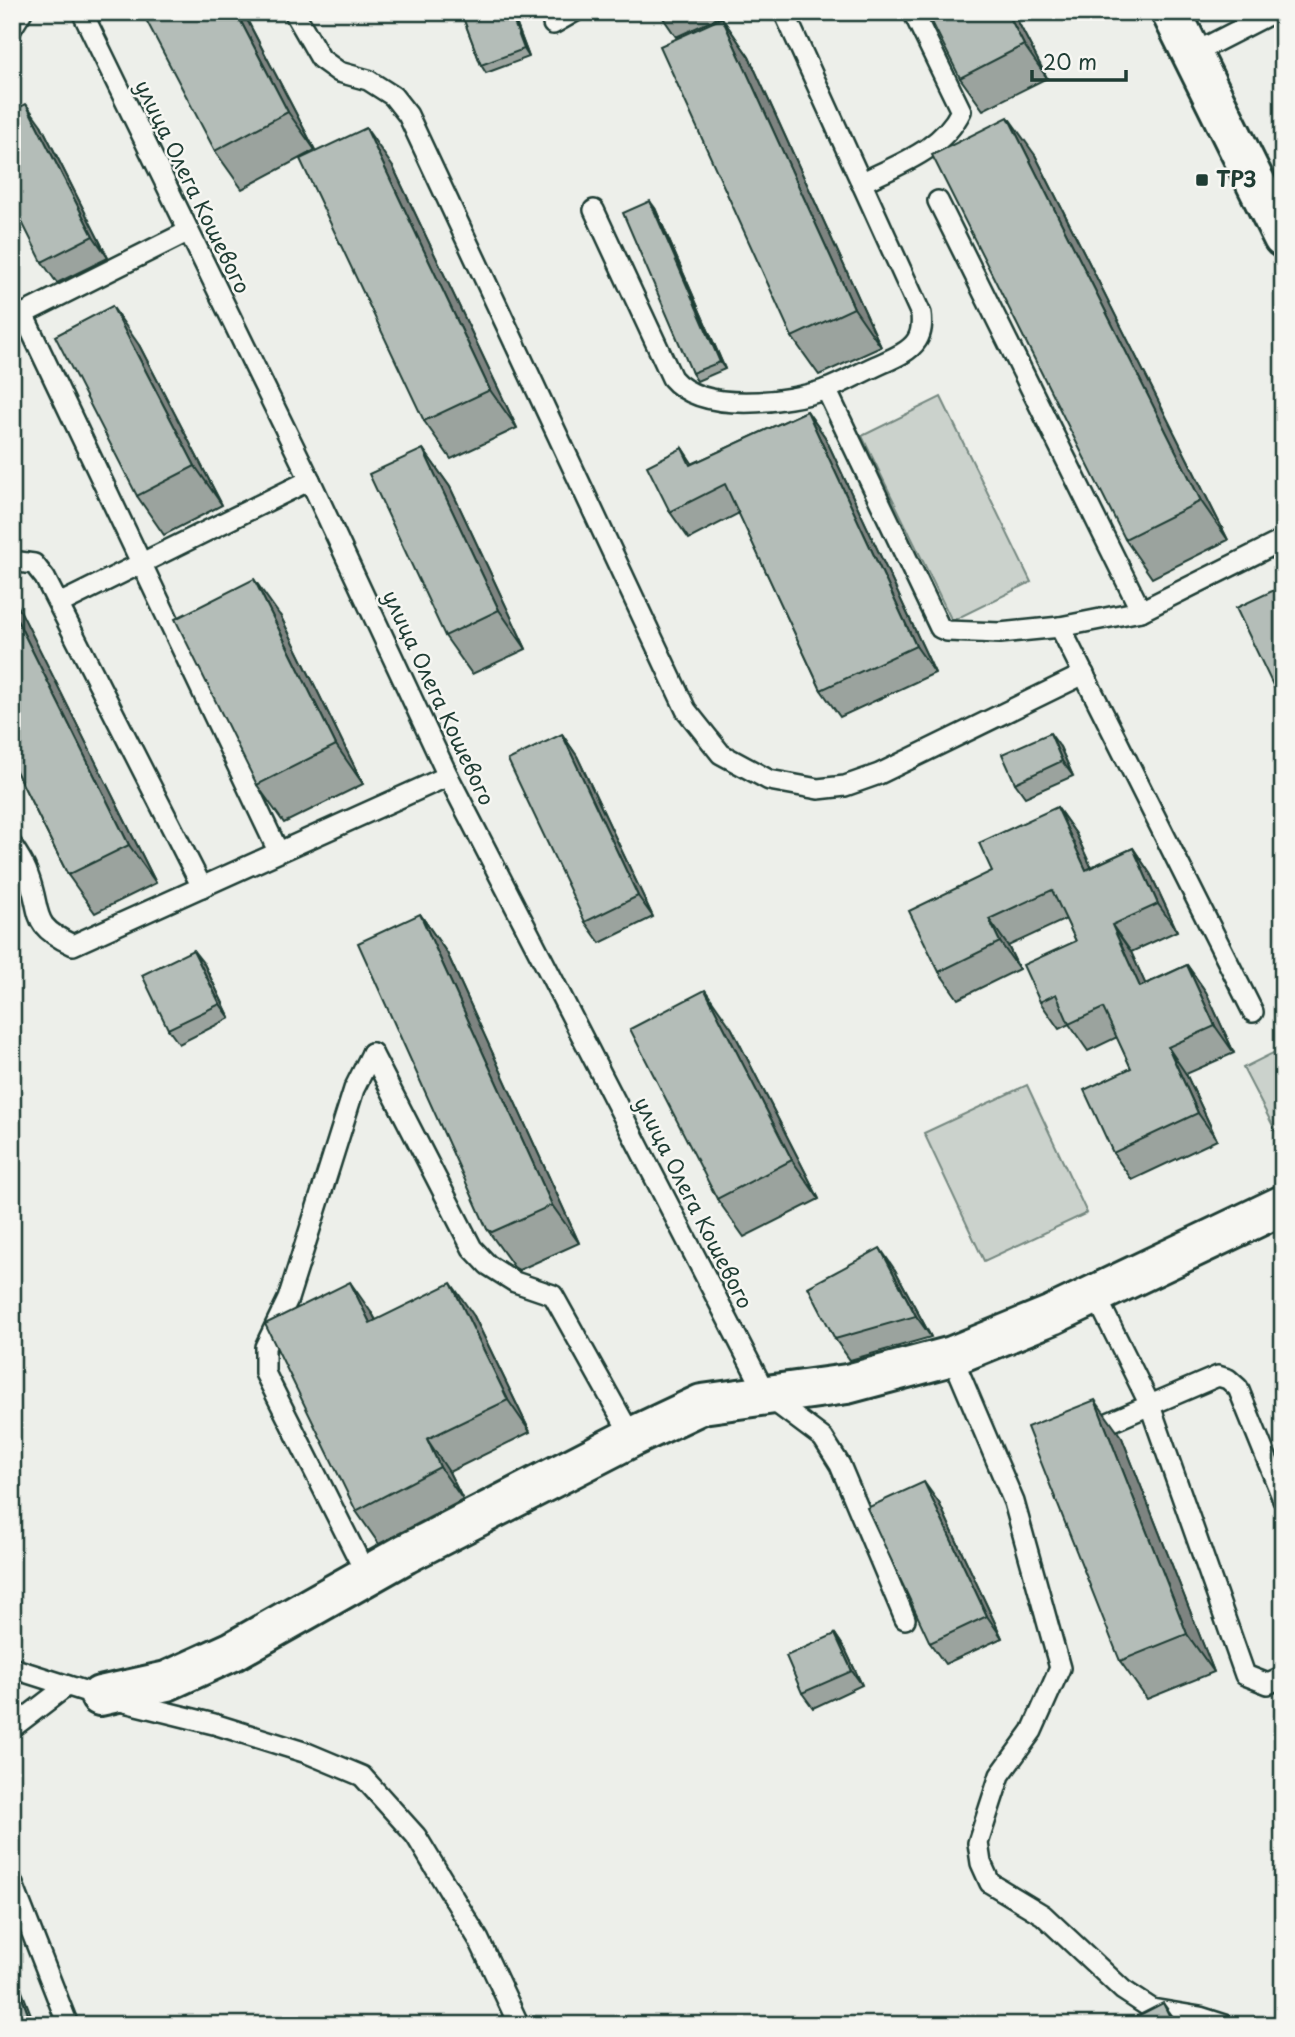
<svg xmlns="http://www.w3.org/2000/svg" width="1295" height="2037" viewBox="0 0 1295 2037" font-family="'Playpen Sans',sans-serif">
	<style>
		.green { fill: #cbd2cc; stroke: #758880; stroke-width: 2 }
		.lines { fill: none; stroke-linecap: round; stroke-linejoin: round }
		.lane-casing { stroke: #1f3d34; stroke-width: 24 }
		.street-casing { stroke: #1f3d34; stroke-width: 44 }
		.primary-casing { stroke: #1f3d34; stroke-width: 44 }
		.lane { stroke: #f6f6f2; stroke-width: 19 }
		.street { stroke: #f6f6f2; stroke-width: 38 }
		.primary { stroke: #f6f6f2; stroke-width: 38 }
		.wall { fill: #9ba39e; stroke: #1f3d34; stroke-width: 2 }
		.shaded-wall { fill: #7e8481; stroke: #1f3d34; stroke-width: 2 }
		.building { fill: #b4bdb8; stroke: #1f3d34; stroke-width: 2 }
		.poi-dot { fill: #1f3d34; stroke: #f6f6f2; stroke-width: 2.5 }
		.labels { text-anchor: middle; stroke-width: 5; stroke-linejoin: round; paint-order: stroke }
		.poi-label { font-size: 21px; font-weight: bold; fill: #1f3d34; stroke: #f6f6f2; text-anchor: start }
		.street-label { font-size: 21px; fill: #1f3d34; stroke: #f6f6f2 }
	</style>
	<rect width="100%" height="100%" fill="#edefea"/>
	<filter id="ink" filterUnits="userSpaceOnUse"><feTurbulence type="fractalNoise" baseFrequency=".0143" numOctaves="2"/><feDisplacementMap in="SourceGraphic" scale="14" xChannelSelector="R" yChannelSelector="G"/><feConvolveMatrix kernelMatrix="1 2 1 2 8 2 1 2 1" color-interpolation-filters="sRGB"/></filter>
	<g filter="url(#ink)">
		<g class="green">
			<path d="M941,397L1031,582L952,621L862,436Z"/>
			<path d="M1283,1048V1145L1243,1068Z"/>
			<path d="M1027,1085L1087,1213L984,1261L924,1133Z"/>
		</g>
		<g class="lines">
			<defs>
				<g id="lane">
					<path d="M82,12L310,480L448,776L767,1396L823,1438L840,1465L905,1619"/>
					<path d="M294,12L321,59L339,72L368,80L393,96L408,115L686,710L721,754L769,780L818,789L845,786L879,774L1084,674"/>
					<path d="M553,24L574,12"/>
					<path d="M12,28L22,12"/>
					<path d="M1192,54L1274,12"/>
					<path d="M861,183C899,164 942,150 961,111L913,12"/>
					<path d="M938,201L1141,611"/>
					<path d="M594,210L672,378C702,414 786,403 827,389C843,383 860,373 876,366C889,360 909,353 917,340C922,332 922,324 921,314L784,12"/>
					<path d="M23,314L187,232"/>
					<path d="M12,320L23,314L278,851"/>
					<path d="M826,389L940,628L947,631L1000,633L1060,627L1141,611L1283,540"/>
					<path d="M12,561L34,564L45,578L202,887"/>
					<path d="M59,604L310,480"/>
					<path d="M1060,627L1253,1012"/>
					<path d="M12,845C17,854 25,864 28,875C43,914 28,924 73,945L448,776"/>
					<path d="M372,1053L472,1248L488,1265L515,1282L553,1295L632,1437"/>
					<path d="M1095,1294L1149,1403L1245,1675L1268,1684L1283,1677"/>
					<path d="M952,1356L1014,1502L1060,1668L1032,1731L1000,1775L978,1843L981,1863L990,1883L1043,1915L1123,1990L1152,2009L1200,2017L1225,2025"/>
					<path d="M1087,1432L1218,1376L1228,1379L1238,1388L1283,1499"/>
					<path d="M367,1576L265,1373V1347L288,1299L354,1089L372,1053"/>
					<path d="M12,1668L100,1696L214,1724L307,1753L362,1776L416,1836L479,1940L519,2025"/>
					<path d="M12,1728L67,1686"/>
					<path d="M12,1882L68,2025"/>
				</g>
				<path id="street" d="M100,1696L167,1681L233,1651L405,1554L632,1437L702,1404L847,1384L952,1356L1052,1315L1283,1205"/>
				<path id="primary" d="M1171,12L1283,238"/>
			</defs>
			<use href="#lane" class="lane-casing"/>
			<use href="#street" class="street-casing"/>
			<use href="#primary" class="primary-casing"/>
			<use href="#lane" class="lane"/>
			<use href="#street" class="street"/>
			<use href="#primary" class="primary"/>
		</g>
		<g class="wall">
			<path d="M243,12L315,150L242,189L215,151Z"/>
			<path d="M461,12H512L529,57L486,73L481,65Z"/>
			<path d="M659,12H731L676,37Z"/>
			<path d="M1013,12L1047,78L983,110L960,78Z"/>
			<path d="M722,18L749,57L881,347L819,375L792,337Z"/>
			<path d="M41,125L108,258L57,283L42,262Z"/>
			<path d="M1035,155L1228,540L1152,578L1125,539Z"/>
			<path d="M393,167L517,428L451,459L424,421Z"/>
			<path d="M655,208L725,369L697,381L692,373Z"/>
			<path d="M139,345L222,505L164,535L137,496Z"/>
			<path d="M807,411L825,437L935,673L840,717L821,690L739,513L689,539L670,512L682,448L692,464Z"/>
			<path d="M423,449L450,487L526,649L472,674L445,636Z"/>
			<path d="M12,595L156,883L95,913L68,875L12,763Z"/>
			<path d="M281,617L363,784L284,823L257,785Z"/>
			<path d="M562,734L577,756L653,917L600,943L585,922Z"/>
			<path d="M1060,747L1073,776L1025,797L1015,783Z"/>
			<path d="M1057,807L1076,834L1091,867L1133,848L1151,875L1177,931L1131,952L1145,984L1187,965L1206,992L1234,1053L1186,1074L1217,1140L1132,1180L1113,1153L1131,1068L1117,1037L1088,1051L1069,1024L1059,1029L1040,1002L1076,941L1066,919L1008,946L1019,969L958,999L939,972L992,871Z"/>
			<path d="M420,914L447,953L579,1243L519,1270L514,1267L487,1229Z"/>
			<path d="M204,964L230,1018L179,1044L168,1029Z"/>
			<path d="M732,1029L819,1199L744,1237L717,1199Z"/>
			<path d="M895,1270L931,1337L850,1360L835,1339Z"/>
			<path d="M373,1315L376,1320L474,1316L530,1432L449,1472L463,1500L379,1544L356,1511Z"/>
			<path d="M1122,1438L1214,1672L1147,1699L1120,1661Z"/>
			<path d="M939,1503L1002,1638L945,1664L930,1643Z"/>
			<path d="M835,1634L845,1649L862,1685L813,1708L802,1693Z"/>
		</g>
		<g class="shaded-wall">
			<path d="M236,12H243L315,150L288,112Z"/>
			<path d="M510,12H512L529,57L524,49Z"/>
			<path d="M1007,12H1013L1047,78L1024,45Z"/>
			<path d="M722,18L749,57L881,347L854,308Z"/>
			<path d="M26,104L41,125L108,258L93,236Z"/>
			<path d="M1008,117L1035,155L1228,540L1201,501Z"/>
			<path d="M366,128L393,167L517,428L490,390Z"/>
			<path d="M650,201L655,208L725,369L720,362Z"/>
			<path d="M112,306L139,345L222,505L195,466Z"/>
			<path d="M807,411L825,437L935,673L916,646Z"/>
			<path d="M682,448L700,475L690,465Z"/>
			<path d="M423,449L450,487L526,649L499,610Z"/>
			<path d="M254,579L281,617L363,784L336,745Z"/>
			<path d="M12,595L14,598L156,883L129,845L12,610Z"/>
			<path d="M1050,733L1060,747L1073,776L1062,761Z"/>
			<path d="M562,734L577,756L653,917L638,896Z"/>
			<path d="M1057,807L1076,834L1105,897L1086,870Z"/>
			<path d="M1133,848L1151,875L1177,931L1158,904Z"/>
			<path d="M420,914L447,953L579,1243L552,1205Z"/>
			<path d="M989,919L1008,946L1019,969L1000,942Z"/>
			<path d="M1112,925L1131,952L1159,1014L1140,987Z"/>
			<path d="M193,950L204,964L230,1018L220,1004Z"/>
			<path d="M1187,965L1206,992L1234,1053L1215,1026Z"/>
			<path d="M705,990L732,1029L819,1199L792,1160Z"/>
			<path d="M1168,1047L1186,1074L1217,1140L1198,1113Z"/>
			<path d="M880,1248L895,1270L931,1337L916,1316Z"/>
			<path d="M350,1282L373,1315L393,1355L370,1323Z"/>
			<path d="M451,1283L474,1316L530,1432L508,1400Z"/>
			<path d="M1095,1400L1122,1438L1214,1672L1187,1634Z"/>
			<path d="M427,1439L449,1472L463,1500L440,1467Z"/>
			<path d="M924,1482L939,1503L1002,1638L987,1616Z"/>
			<path d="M835,1634L845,1649L862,1685L852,1671Z"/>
			<path d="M12,1965L35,2025H32L12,1971Z"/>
			<path d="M1163,2003L1179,2025H1174Z"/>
		</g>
		<g class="building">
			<path d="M142,12H236L288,112L215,151Z"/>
			<path d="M461,12H510L524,49L481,65Z"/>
			<path d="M927,12H1007L1024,45L960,78Z"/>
			<path d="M722,18L854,308L792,337L660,46Z"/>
			<path d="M26,104L93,236L42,262L12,202V111Z"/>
			<path d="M1008,117L1201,501L1125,539L932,155Z"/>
			<path d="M366,128L490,390L424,421L300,159Z"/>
			<path d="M650,201L720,362L692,373L623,213Z"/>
			<path d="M112,306L195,466L137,496L55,336Z"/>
			<path d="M807,411L916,646L821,690L725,484L670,512L647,466L682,448L690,465Z"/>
			<path d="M423,449L499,610L445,636L369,474Z"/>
			<path d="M254,579L336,745L257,785L175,619Z"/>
			<path d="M1283,586V706L1236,608Z"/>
			<path d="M12,610L129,845L68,875L12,763Z"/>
			<path d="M1050,733L1062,761L1015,783L1002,754Z"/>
			<path d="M562,734L638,896L585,922L508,760Z"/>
			<path d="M1057,807L1086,870L1133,848L1158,904L1112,925L1140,987L1187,965L1215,1026L1168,1047L1198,1113L1113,1153L1084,1090L1131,1068L1103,1008L1069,1024L1056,994L1040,1002L1023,965L1076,941L1052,890L989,919L1000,942L939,972L909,911L992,871L979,843Z"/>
			<path d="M420,914L552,1205L492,1232L487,1229L358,943Z"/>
			<path d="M193,950L220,1004L168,1029L142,975Z"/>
			<path d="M705,990L792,1160L717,1199L630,1029Z"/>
			<path d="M880,1248L916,1316L835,1339L808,1287Z"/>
			<path d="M350,1282L370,1323L451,1283L508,1400L427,1439L440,1467L356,1511L265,1324Z"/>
			<path d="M1095,1400L1187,1634L1120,1661L1027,1427Z"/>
			<path d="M924,1482L987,1616L930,1643L867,1508Z"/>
			<path d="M835,1634L852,1671L802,1693L786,1656Z"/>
			<path d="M12,1971L32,2025H12Z"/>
			<path d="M1163,2003L1174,2025H1120Z"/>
		</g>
	</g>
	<rect class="poi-dot" x="1195" y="173" width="14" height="14" rx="3.5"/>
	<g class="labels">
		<g class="poi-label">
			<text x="1216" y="187">ТРЗ</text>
		</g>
		<g class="street-label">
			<text transform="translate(192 187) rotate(64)" y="7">улица Олега Кошевого</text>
			<text transform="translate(438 698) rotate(65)" y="7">улица Олега Кошевого</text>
			<text transform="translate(693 1203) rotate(63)" y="7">улица Олега Кошевого</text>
		</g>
	</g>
	<rect width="1295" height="2037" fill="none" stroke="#f6f6f2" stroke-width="42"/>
	<rect x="21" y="21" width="1253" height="1995" fill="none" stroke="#1f3d34" stroke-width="2.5" filter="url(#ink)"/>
	<path d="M1032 70v10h94v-10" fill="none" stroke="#1f3d34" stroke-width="3.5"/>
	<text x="1043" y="70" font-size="21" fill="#1f3d34" stroke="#f6f6f2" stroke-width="5" paint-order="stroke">20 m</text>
</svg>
